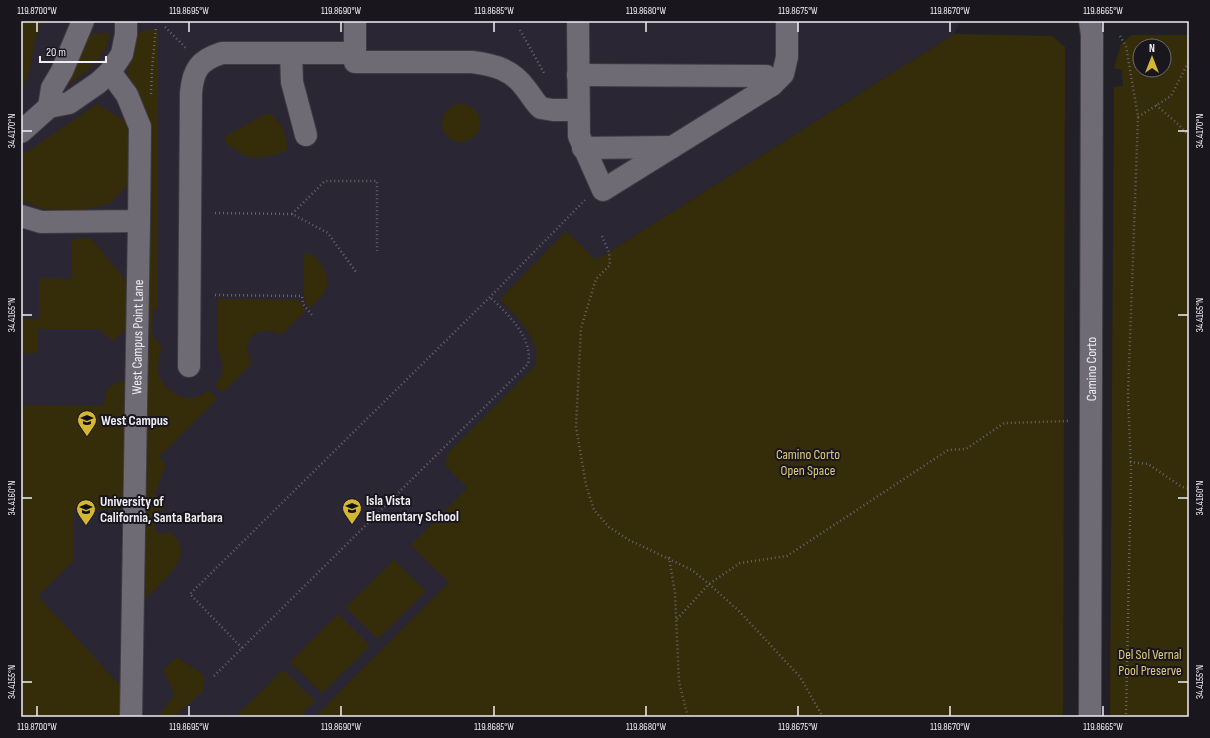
<svg xmlns="http://www.w3.org/2000/svg" width="1210" height="738" viewBox="0 0 1210 738" font-family="'Sofia Sans Condensed',sans-serif">
	<style>
		.built { fill: #2a2633 }
		.green { fill: #352d0a; fill-rule: evenodd }
		.lines { fill: none; stroke-linecap: round; stroke-linejoin: round }
		.minor-casing { stroke: #3e3b42; stroke-width: 24 }
		.path { stroke: #66646a; stroke-width: 2.5; stroke-dasharray: 1 3; stroke-linecap: butt }
		.minor { stroke: #6e6b75; stroke-width: 22 }
		.ticks { fill: none; stroke: #efedf2; stroke-width: 1.5 }
		.labels { text-anchor: middle; stroke-width: 4; stroke-linejoin: round; paint-order: stroke }
		.street-label { font-size: 14px; fill: #efedf2; stroke: #19161d }
		.poi-label { font-size: 14px; font-weight: bold; fill: #efedf2; stroke: #19161d; text-anchor: start }
		.park-label { font-size: 14px; fill: #deca79; stroke: #19161d }
		.neatline { fill: none; stroke: #efedf2; stroke-width: 1.5 }
		.ticks-label { font-size: 10px; text-anchor: middle; fill: #efedf2 }
	</style>
	<rect width="100%" height="100%" fill="#222027"/>
	<path class="built" d="M21,21H960L954,34L555,286L554,717H21Z"/>
	<g class="green">
		<path d="M21,21H42L35,39L29,72L21,97Z"/>
		<path d="M143,30H158V309H153L152,335L161,346C161,355 157,362 158,371C160,384 176,398 189,398C196,399 203,394 209,390L217,399L159,457L166,464L155,494L166,506L156,515L159,519L156,524V532L160,534L170,532C172,535 177,538 179,542C189,563 156,588 143,600L128,70L138,35Z"/>
		<path d="M110,33C107,59 81,76 61,90L85,34Z"/>
		<path d="M954,34L1052,36L1065,47L1063,717H315L449,582L411,545L468,488L446,466L447,454L536,365C536,360 537,354 536,350C531,330 513,313 500,299L566,231L596,260Z"/>
		<path d="M1132,35H1189V717H1110L1114,87L1123,86L1122,70L1114,68L1121,44ZM1140,46H1164V70H1140Z"/>
		<path d="M97,104L129,123L134,169L125,188L110,203L83,210L43,209L21,200V156Z"/>
		<circle cx="461" cy="123" r="19"/>
		<path d="M265,114H271L282,126L288,146L285,152C258,159 249,162 226,143V136Z"/>
		<path d="M91,238L131,287V324L113,341L99,329H38V353H21V318L39,319V278L72,279L71,239Z"/>
		<path d="M304,253C318,253 332,276 326,289C323,296 315,302 310,308L306,304L304,299Z"/>
		<path d="M218,299L299,300L306,311L281,335C259,322 238,339 252,363L223,392L215,386L221,376L223,365L218,349Z"/>
		<path d="M122,380L129,391L126,509H74V560L38,596L125,691L124,717H21V405L103,406L107,388Z"/>
		<path d="M394,560L426,591L378,639L346,607Z"/>
		<path d="M338,614L370,646L322,693L290,662Z"/>
		<path d="M177,657C186,664 196,668 204,676L203,691L174,717H164L160,713L175,695L163,670Z"/>
		<path d="M283,670L315,701L299,717H235Z"/>
	</g>
	<g class="lines">
		<defs>
			<g id="minor">
				<path d="M355,21V62H472C494,65 512,69 526,89C531,95 535,103 541,108L553,110H578"/>
				<path d="M578,21L579,136L603,190L772,85L783,74L787,57V21"/>
				<path d="M291,53L292,82L306,135"/>
				<path d="M578,75L766,76L772,85"/>
				<path d="M49,107L52,88L62,71L83,21"/>
				<path d="M21,132L49,107L69,103L98,83L110,72L122,54L126,34V21"/>
				<path d="M583,148L672,147"/>
				<path d="M21,216L41,222L139,221L140,127L127,95L110,72"/>
				<path d="M189,366L191,93C193,69 200,60 222,53H355"/>
				<path id="s1" d="M131,717L139,221"/>
				<path id="s2" d="M1090,717L1092,35L1090,21"/>
			</g>
		</defs>
		<use href="#minor" class="minor-casing"/>
		<g class="path">
			<path d="M165,27L186,48"/>
			<path d="M520,30L544,73"/>
			<path d="M1120,36L1126,46L1138,117L1128,395L1131,470L1126,717"/>
			<path d="M151,94L152,69L156,27"/>
			<path d="M1156,105L1179,125L1189,136"/>
			<path d="M1138,117L1171,96L1189,61"/>
			<path d="M215,213L292,214L328,233L356,272"/>
			<path d="M292,214L325,181H377V251"/>
			<path d="M602,236L609,252L610,265L596,279L581,328L576,427L586,485L594,510L609,527L629,540L692,570L709,584L739,611L800,677L823,717"/>
			<path d="M215,295L302,296L303,304L312,315"/>
			<path d="M1130,462L1148,464L1182,487L1189,488"/>
			<path d="M669,557L675,593L679,682L688,717"/>
			<path d="M677,619L709,584L740,563L787,556L948,450L966,449L1004,423L1068,421"/>
			<path d="M242,648L190,594L490,297L585,200"/>
			<path d="M214,676L528,364C534,339 507,313 490,297"/>
		</g>
		<use href="#minor" class="minor"/>
	</g>
	<path class="ticks" d="M37,22V32M189,22V32M341,22V32M494,22V32M646,22V32M798,22V32M950,22V32M1103,22V32M22,131H32M1178,131H1188M22,315H32M1178,315H1188M22,498H32M1178,498H1188M22,682H32M1178,682H1188M37,706V716M189,706V716M341,706V716M494,706V716M646,706V716M798,706V716M950,706V716M1103,706V716"/>
	<defs>
		<symbol id="university-pin" viewBox="-11 -11 22 30"><path d="M0 17L-7.5 6A9.5 9.5 0 1 1 7.5 6Z" fill="#d3b635" stroke="#19161d"/><path d="M0-5L7-2L0 1L-7-2ZM-4 1L0 2.5L4 1V4Q0 6-4 4Z" fill="#111"/></symbol>
		<symbol id="school-pin" viewBox="-11 -11 22 30"><path d="M0 17L-7.5 6A9.5 9.5 0 1 1 7.5 6Z" fill="#d3b635" stroke="#19161d"/><path d="M0-5L7-2L0 1L-7-2ZM-4 1L0 2.5L4 1V4Q0 6-4 4Z" fill="#111"/></symbol>
	</defs>
	<g fill-rule="evenodd">
		<use href="#university-pin" x="76" y="409" width="22" height="30"/>
		<use href="#school-pin" x="341" y="497" width="22" height="30"/>
		<use href="#university-pin" x="75" y="498" width="22" height="30"/>
	</g>
	<g class="labels">
		<g class="street-label">
			<text dy="5" stroke="none"><textPath href="#s1" startOffset="380">West Campus Point Lane</textPath></text>
			<text dy="5" stroke="none"><textPath href="#s2" startOffset="348">Camino Corto</textPath></text>
		</g>
		<g class="poi-label">
			<text x="101" y="425">West Campus</text>
			<text x="366" y="505">Isla Vista<tspan x="366" dy="16">Elementary School</tspan></text>
			<text x="100" y="506">University of<tspan x="100" dy="16">California, Santa Barbara</tspan></text>
		</g>
		<g class="park-label">
			<text x="808" y="459">Camino Corto<tspan x="808" dy="16">Open Space</tspan></text>
			<text x="1150" y="659">Del Sol Vernal<tspan x="1150" dy="16">Pool Preserve</tspan></text>
		</g>
	</g>
	<rect width="1210" height="738" fill="none" stroke="#19161d" stroke-width="44"/>
	<g transform="translate(1152 58)"><circle r="19" fill="#19161d" stroke="#6f6c72"/>
	<path d="M0-3L7 15L0 10L-7 15Z" fill="#d3b635"/>
	<text y="-6" font-size="11" font-weight="bold" text-anchor="middle" fill="#efedf2">N</text>
	</g>
	<path d="M40 56v6h66v-6" fill="none" stroke="#efedf2" stroke-width="2"/>
	<text x="46" y="56" font-size="12" fill="#efedf2" stroke="#19161d" stroke-width="3" paint-order="stroke">20 m</text>
	<rect x="22" y="22" width="1166" height="694" class="neatline"/>
	<g class="ticks-label">
		<text x="37" y="14">119.8700°W</text>
		<text x="189" y="14">119.8695°W</text>
		<text x="341" y="14">119.8690°W</text>
		<text x="494" y="14">119.8685°W</text>
		<text x="646" y="14">119.8680°W</text>
		<text x="798" y="14">119.8675°W</text>
		<text x="950" y="14">119.8670°W</text>
		<text x="1103" y="14">119.8665°W</text>
		<text transform="translate(11 131) rotate(-90)" y="4">34.4170°N</text>
		<text transform="translate(1199 131) rotate(-90)" y="4">34.4170°N</text>
		<text transform="translate(11 315) rotate(-90)" y="4">34.4165°N</text>
		<text transform="translate(1199 315) rotate(-90)" y="4">34.4165°N</text>
		<text transform="translate(11 498) rotate(-90)" y="4">34.4160°N</text>
		<text transform="translate(1199 498) rotate(-90)" y="4">34.4160°N</text>
		<text transform="translate(11 682) rotate(-90)" y="4">34.4155°N</text>
		<text transform="translate(1199 682) rotate(-90)" y="4">34.4155°N</text>
		<text x="37" y="730">119.8700°W</text>
		<text x="189" y="730">119.8695°W</text>
		<text x="341" y="730">119.8690°W</text>
		<text x="494" y="730">119.8685°W</text>
		<text x="646" y="730">119.8680°W</text>
		<text x="798" y="730">119.8675°W</text>
		<text x="950" y="730">119.8670°W</text>
		<text x="1103" y="730">119.8665°W</text>
	</g>
</svg>
